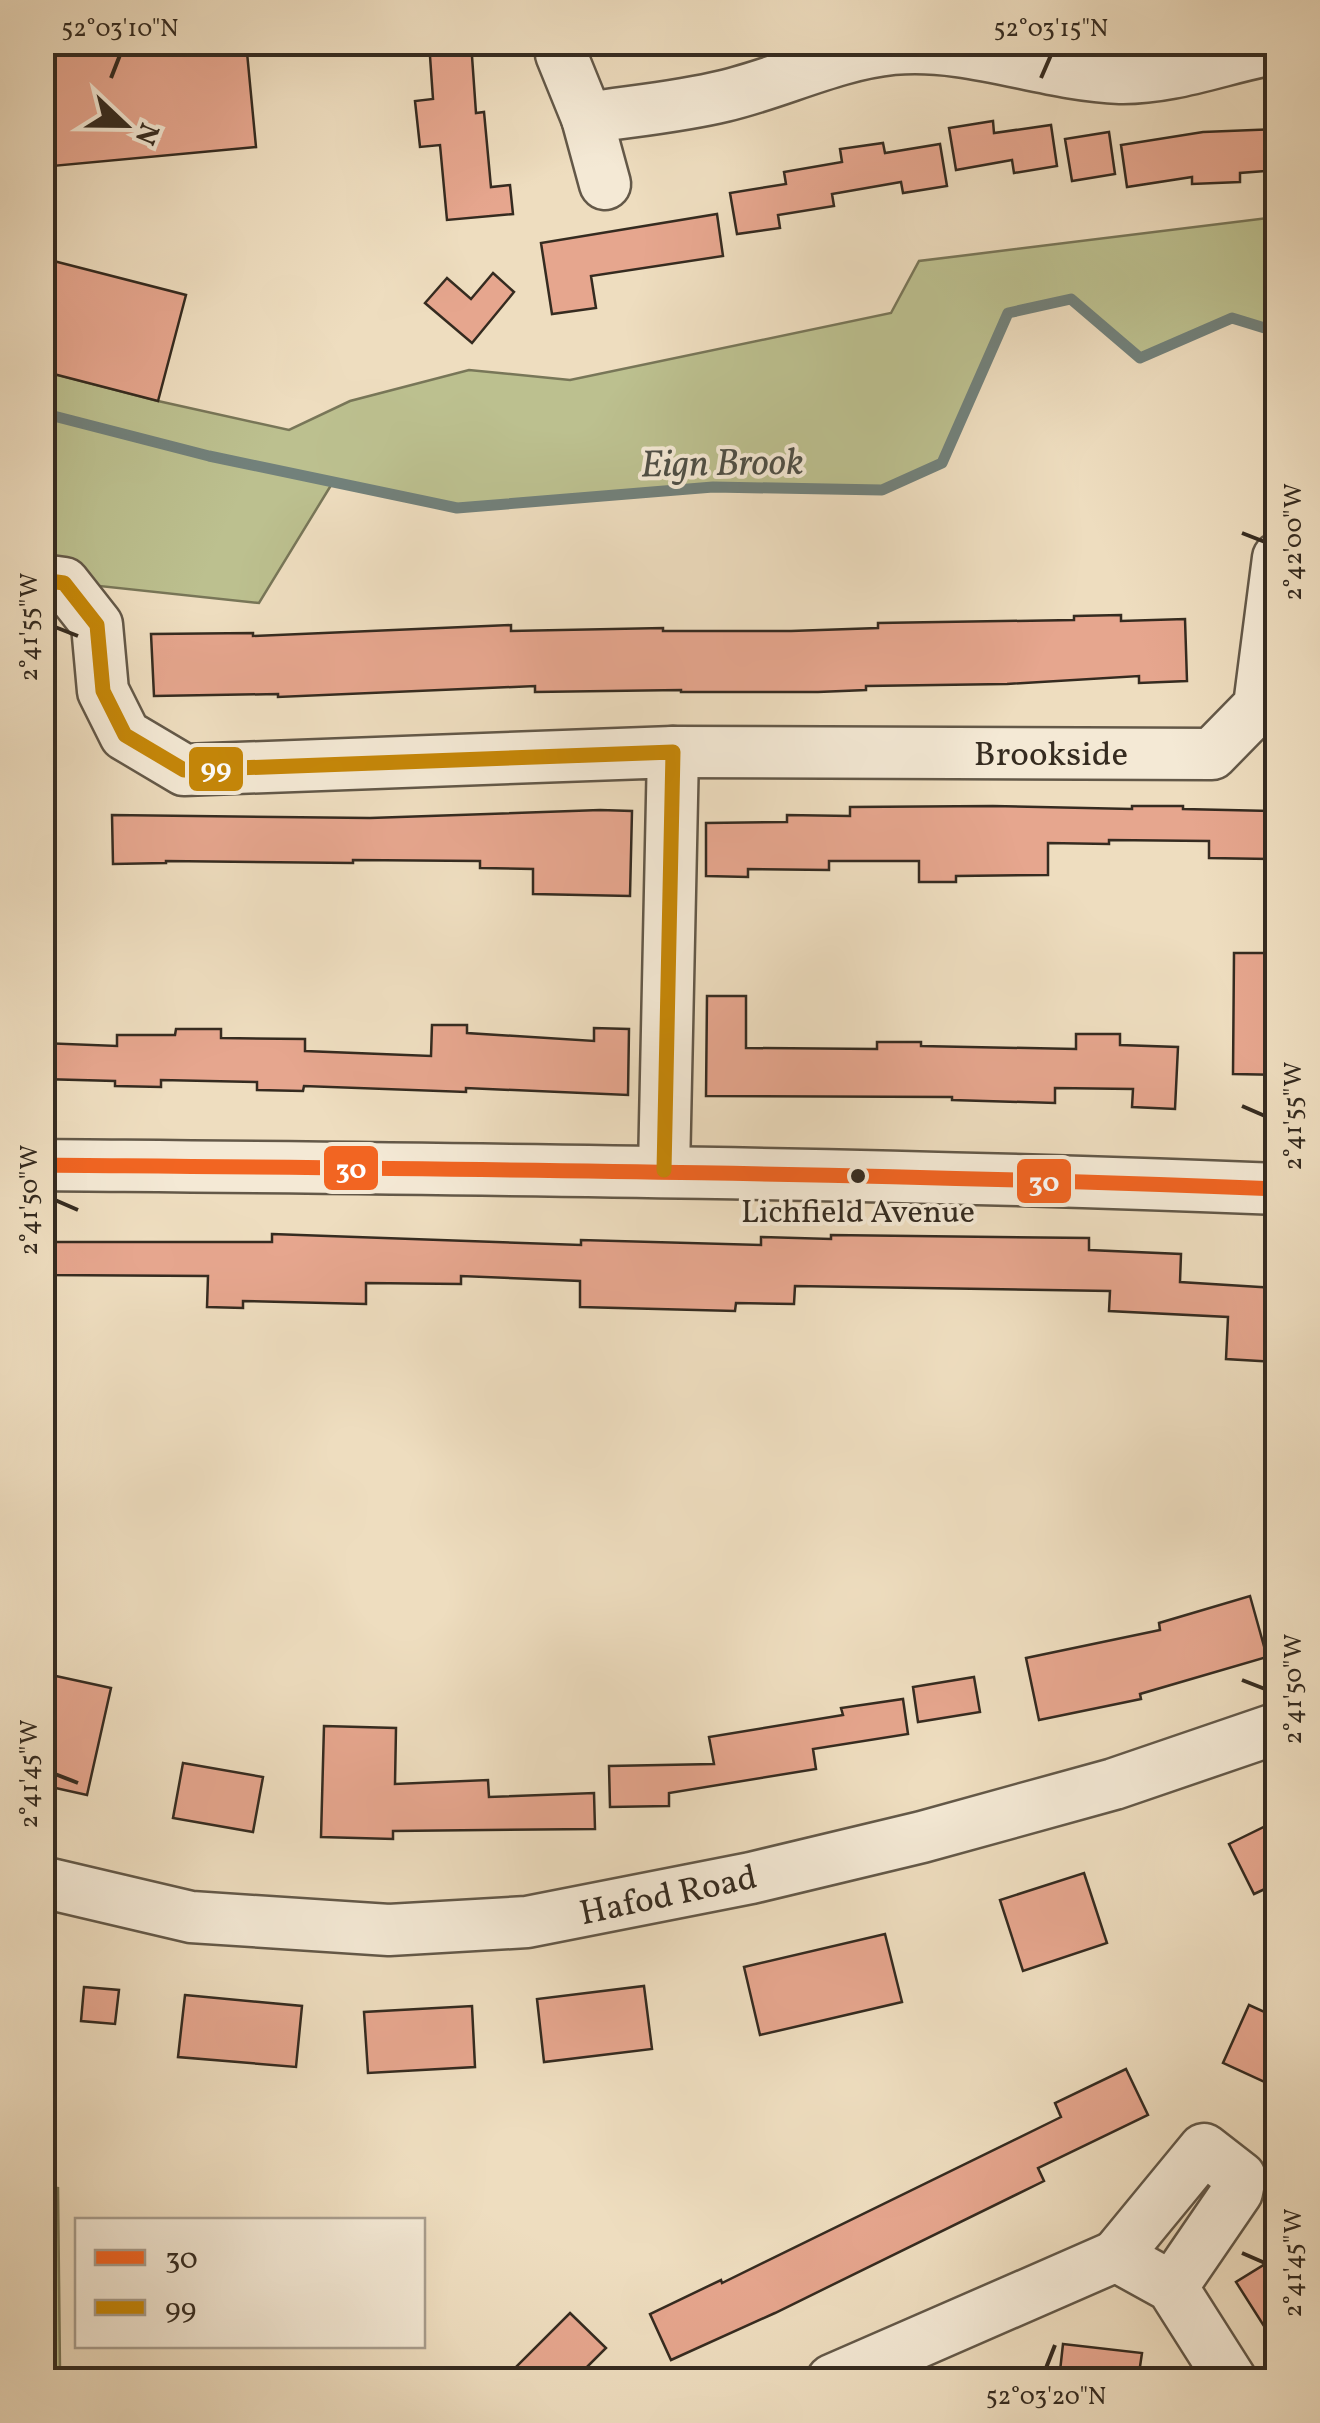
<svg xmlns="http://www.w3.org/2000/svg" width="1320" height="2423" viewBox="0 0 1320 2423" font-family="Vollkorn,serif">
	<style>
		.green { fill: #bcc08f; stroke: #787658; stroke-width: 2.5 }
		.lines { fill: none; stroke-linecap: round; stroke-linejoin: round }
		.stream { stroke: #72817b; stroke-width: 11 }
		.building { fill: #e6a68e; stroke: #352b20; stroke-width: 2.5 }
		.minor-casing { stroke: #635848; stroke-width: 55 }
		.minor { stroke: #f4e9d5; stroke-width: 50 }
		.bus-1-casing { stroke: #f4e9d5; stroke-width: 22 }
		.bus-2-casing { stroke: #f4e9d5; stroke-width: 22 }
		.bus-1 { stroke: #f26522; stroke-width: 15 }
		.bus-2 { stroke: #c68708; stroke-width: 15 }
		.ticks { fill: none; stroke: #352b20; stroke-width: 4 }
		.bus-dot { fill: #352b20; stroke: #f4e9d5; stroke-width: 4 }
		.labels { text-anchor: middle; stroke-width: 8; stroke-linejoin: round; paint-order: stroke }
		.bus-label { font-size: 32px; fill: #352b20; stroke: #f4e9d5 }
		.street-label { font-size: 35px; fill: #352b20; stroke: #f4e9d5 }
		.water-label { font-size: 38px; font-style: italic; fill: #4e4f46; stroke: #f4e9d5 }
		.line-badge { stroke: #f4e9d5; stroke-width: 4 }
		.badge-label { font-size: 28px; text-anchor: middle; font-weight: bold; fill: #fff }
		.neatline { fill: none; stroke: #352b20; stroke-width: 4 }
		.ticks-label { font-size: 25px; text-anchor: middle; fill: #352b20 }
	</style>
	<rect width="100%" height="100%" fill="#eeddbf"/>
	<filter id="stains"><feTurbulence type="fractalNoise" baseFrequency=".002" numOctaves="4"/><feColorMatrix values="0 0 0 0 .2 0 0 0 0 .09 0 0 0 0 .02 0 0 0 .5 -.17"/></filter>
	<radialGradient id="worn" r=".72"><stop offset=".6" stop-color="#630" stop-opacity="0"/><stop offset="1" stop-color="#630" stop-opacity=".3"/></radialGradient>
	<g class="green">
		<path d="M1277,217V332L1232,318L1140,358L1071,299L1008,313L942,463L882,490L713,487L457,508L333,482L259,603L43,580V371L158,401L289,430L350,401L469,370L570,380L891,313L919,261Z"/>
		<path d="M42,2186L58,2188L60,2371L43,2369Z"/>
	</g>
	<g class="lines">
		<path class="stream" d="M42,413L209,456L457,508L713,487L882,490L942,463L1008,313L1071,299L1140,358L1232,318L1278,332"/>
	</g>
	<g class="building">
		<path d="M42,42H246L256,147L42,167Z"/>
		<path d="M429,42H471L476,113L484,112L491,187L510,185L513,214L447,220L440,145L420,147L415,101L433,99Z"/>
		<path d="M993,121L994,133L1051,125L1057,166L1014,173L1012,160L956,170L949,128Z"/>
		<path d="M1278,129V170L1240,173V182L1192,184V177L1127,187L1121,145L1203,132Z"/>
		<path d="M1109,132L1115,174L1072,181L1065,139Z"/>
		<path d="M883,143L885,153L940,144L947,186L903,193L901,182L832,194L834,206L778,215L780,228L737,234L730,193L786,184L784,172L842,162L840,149Z"/>
		<path d="M717,214L723,256L591,276L596,308L552,314L541,243Z"/>
		<path d="M42,258L186,295L158,401L42,371Z"/>
		<path d="M493,273L514,292L472,343L425,303L447,278L471,299Z"/>
		<path d="M1121,615V621L1185,619L1187,681L1139,683V676L1007,684L866,686V690L818,692H681V690L535,692V686L278,697V694L154,696L151,634L253,633V636L511,625V631L663,628V631H791L878,628V623L1074,620V616Z"/>
		<path d="M993,806L1132,809V806H1183V809L1272,811L1270,859L1209,858V841L1109,840V844L1048,843V875L956,876V882H919V861H829V870L748,869V877L706,876V823L787,822V815L850,816V807Z"/>
		<path d="M600,810L632,811L630,896L533,894V869L480,868V861L353,860V863L166,861V863L113,864L112,815L370,818Z"/>
		<path d="M1234,953H1278V1075L1233,1074Z"/>
		<path d="M707,996H746V1048L877,1049V1042H921V1046L1076,1049V1034H1120V1045L1178,1047L1175,1109L1132,1107L1133,1089L1055,1088V1103L952,1100V1097L706,1096Z"/>
		<path d="M432,1025H467V1033L594,1041V1028L629,1029L628,1095L466,1088V1092L304,1086L303,1091L257,1090V1082L161,1080V1087L115,1086V1081L42,1079V1043L117,1046V1035H175L176,1029H221V1038L305,1039V1051L431,1056Z"/>
		<path d="M272,1234L581,1245V1240L761,1245V1237L831,1239V1235L1089,1238V1250L1181,1254L1180,1282L1278,1288V1362L1226,1359L1228,1317L1109,1311L1110,1291L795,1286L794,1304L736,1303L735,1311L580,1307V1281L461,1276V1284L366,1283V1304L243,1301V1308L207,1307L208,1276L42,1275V1242H272Z"/>
		<path d="M1250,1596L1267,1657L1140,1694L1141,1699L1039,1720L1026,1658L1160,1630L1159,1623Z"/>
		<path d="M42,1673L111,1688L87,1795L42,1785Z"/>
		<path d="M974,1677L980,1712L918,1722L913,1687Z"/>
		<path d="M903,1699L908,1734L813,1749L816,1769L669,1793V1806L610,1807L609,1766L714,1764L709,1737L843,1715L841,1708Z"/>
		<path d="M324,1726L396,1728L395,1784L488,1780L489,1797L594,1793L595,1829L393,1831V1839L321,1837Z"/>
		<path d="M183,1763L263,1777L253,1832L173,1818Z"/>
		<path d="M1278,1820V1883L1254,1894L1229,1844Z"/>
		<path d="M1084,1873L1107,1943L1023,1971L1000,1900Z"/>
		<path d="M885,1934L902,2002L760,2035L744,1967Z"/>
		<path d="M644,1986L652,2049L544,2062L537,1999Z"/>
		<path d="M84,1987L119,1990L115,2024L81,2021Z"/>
		<path d="M185,1995L302,2006L296,2067L178,2057Z"/>
		<path d="M1249,2005L1278,2018V2088L1223,2063Z"/>
		<path d="M472,2006L475,2067L368,2073L364,2012Z"/>
		<path d="M1126,2069L1148,2115L1038,2168L1044,2181L775,2313L671,2360L650,2314L721,2280L722,2283L1061,2117L1055,2103Z"/>
		<path d="M1278,2256V2348L1236,2282Z"/>
		<path d="M570,2313L606,2348L574,2380H503Z"/>
		<path d="M1063,2344L1142,2353L1138,2380H1059Z"/>
	</g>
	<g class="lines">
		<defs>
			<g id="minor">
				<path d="M561,54L587,118C632,111 679,107 724,96C780,83 834,55 893,49C971,42 1043,75 1120,78C1173,79 1226,57 1278,48"/>
				<path d="M587,118L605,184"/>
				<path d="M42,580L64,583L97,625L103,691L125,735L184,770L673,752L664,1170"/>
				<path d="M673,752L1212,754L1259,706L1278,558"/>
				<path d="M42,1165C454,1169 866,1172 1278,1189"/>
				<path d="M42,1882L191,1917L389,1930L527,1922L751,1878L922,1837L1114,1784L1278,1728"/>
				<path d="M1116,2256L1204,2149L1240,2177L1237,2192L1172,2287"/>
				<path d="M832,2380L1116,2256L1172,2287L1231,2380"/>
			</g>
		</defs>
		<use href="#minor" class="minor-casing"/>
		<use href="#minor" class="minor"/>
		<defs>
			<path id="bus-1" d="M42,1165C454,1169 866,1172 1278,1189"/>
			<path id="bus-2" d="M42,580L64,583L97,625L103,691L125,735L184,770L673,752L664,1170"/>
		</defs>
		<use href="#bus-1" class="bus-1-casing"/>
		<use href="#bus-2" class="bus-2-casing"/>
		<use href="#bus-1" class="bus-1"/>
		<use href="#bus-2" class="bus-2"/>
	</g>
	<path class="ticks" d="M111,78L120,55M1041,78L1051,55M1242,533L1265,542M55,627L78,636M1242,1106L1265,1116M55,1200L78,1210M1242,1680L1265,1689M55,1774L78,1783M1242,2253L1265,2263M1046,2368L1055,2345"/>
	<circle class="bus-dot" cx="858" cy="1176" r="9"/>
	<g class="labels">
		<g class="bus-label">
			<text x="858" y="1222">Lichfield Avenue</text>
		</g>
		<g class="street-label">
			<text x="1051" y="765">Brookside</text>
			<text transform="translate(668 1894) rotate(-12)" y="12">Hafod Road</text>
		</g>
		<g class="water-label">
			<text transform="translate(722 462) rotate(-1)" y="13">Eign Brook</text>
		</g>
	</g>
	<g class="line-badge">
		<rect x="187" y="745" width="58" height="48" rx="10" fill="#c68708"/>
		<rect x="322" y="1144" width="58" height="48" rx="10" fill="#f26522"/>
		<rect x="1015" y="1157" width="58" height="48" rx="10" fill="#f26522"/>
	</g>
	<g class="badge-label">
		<text x="216" y="778">99</text>
		<text x="351" y="1178">30</text>
		<text x="1044" y="1191">30</text>
	</g>
	<rect width="1320" height="2423" fill="none" stroke="#eeddbf" stroke-width="110"/>
	<rect x="75" y="2218" width="350" height="130" fill="#f4e9d5" stroke="#a89d8d" stroke-width="2.5"/>
	<rect x="95" y="2250" width="50" height="15" fill="#f26522" stroke="#a89d8d" stroke-width="2.5"/>
	<text x="165" y="2268" font-size="30" fill="#352b20">30</text>
	<rect x="95" y="2300" width="50" height="15" fill="#c68708" stroke="#a89d8d" stroke-width="2.5"/>
	<text x="165" y="2318" font-size="30" fill="#352b20">99</text>
	<g transform="translate(125 125) rotate(112)" stroke="#f4e9d5" stroke-width="8" paint-order="stroke">
	<path d="M0-8L18 38L0 25L-18 38Z" fill="#352b20"/>
	<text y="-15" font-size="28" font-weight="bold" text-anchor="middle" fill="#352b20">N</text>
	</g>
	<rect x="55" y="55" width="1210" height="2313" class="neatline"/>
	<g class="ticks-label">
		<text x="120" y="36">52°03'10"N</text>
		<text x="1051" y="36">52°03'15"N</text>
		<text transform="translate(1292 542) rotate(-90)" y="9">2°42'00"W</text>
		<text transform="translate(28 627) rotate(-90)" y="9">2°41'55"W</text>
		<text transform="translate(1292 1116) rotate(-90)" y="9">2°41'55"W</text>
		<text transform="translate(28 1200) rotate(-90)" y="9">2°41'50"W</text>
		<text transform="translate(1292 1689) rotate(-90)" y="9">2°41'50"W</text>
		<text transform="translate(28 1774) rotate(-90)" y="9">2°41'45"W</text>
		<text transform="translate(1292 2263) rotate(-90)" y="9">2°41'45"W</text>
		<text x="1046" y="2404">52°03'20"N</text>
	</g>
	<rect width="100%" height="100%" filter="url(#stains)"/>
	<rect width="100%" height="100%" fill="url(#worn)"/>
</svg>
